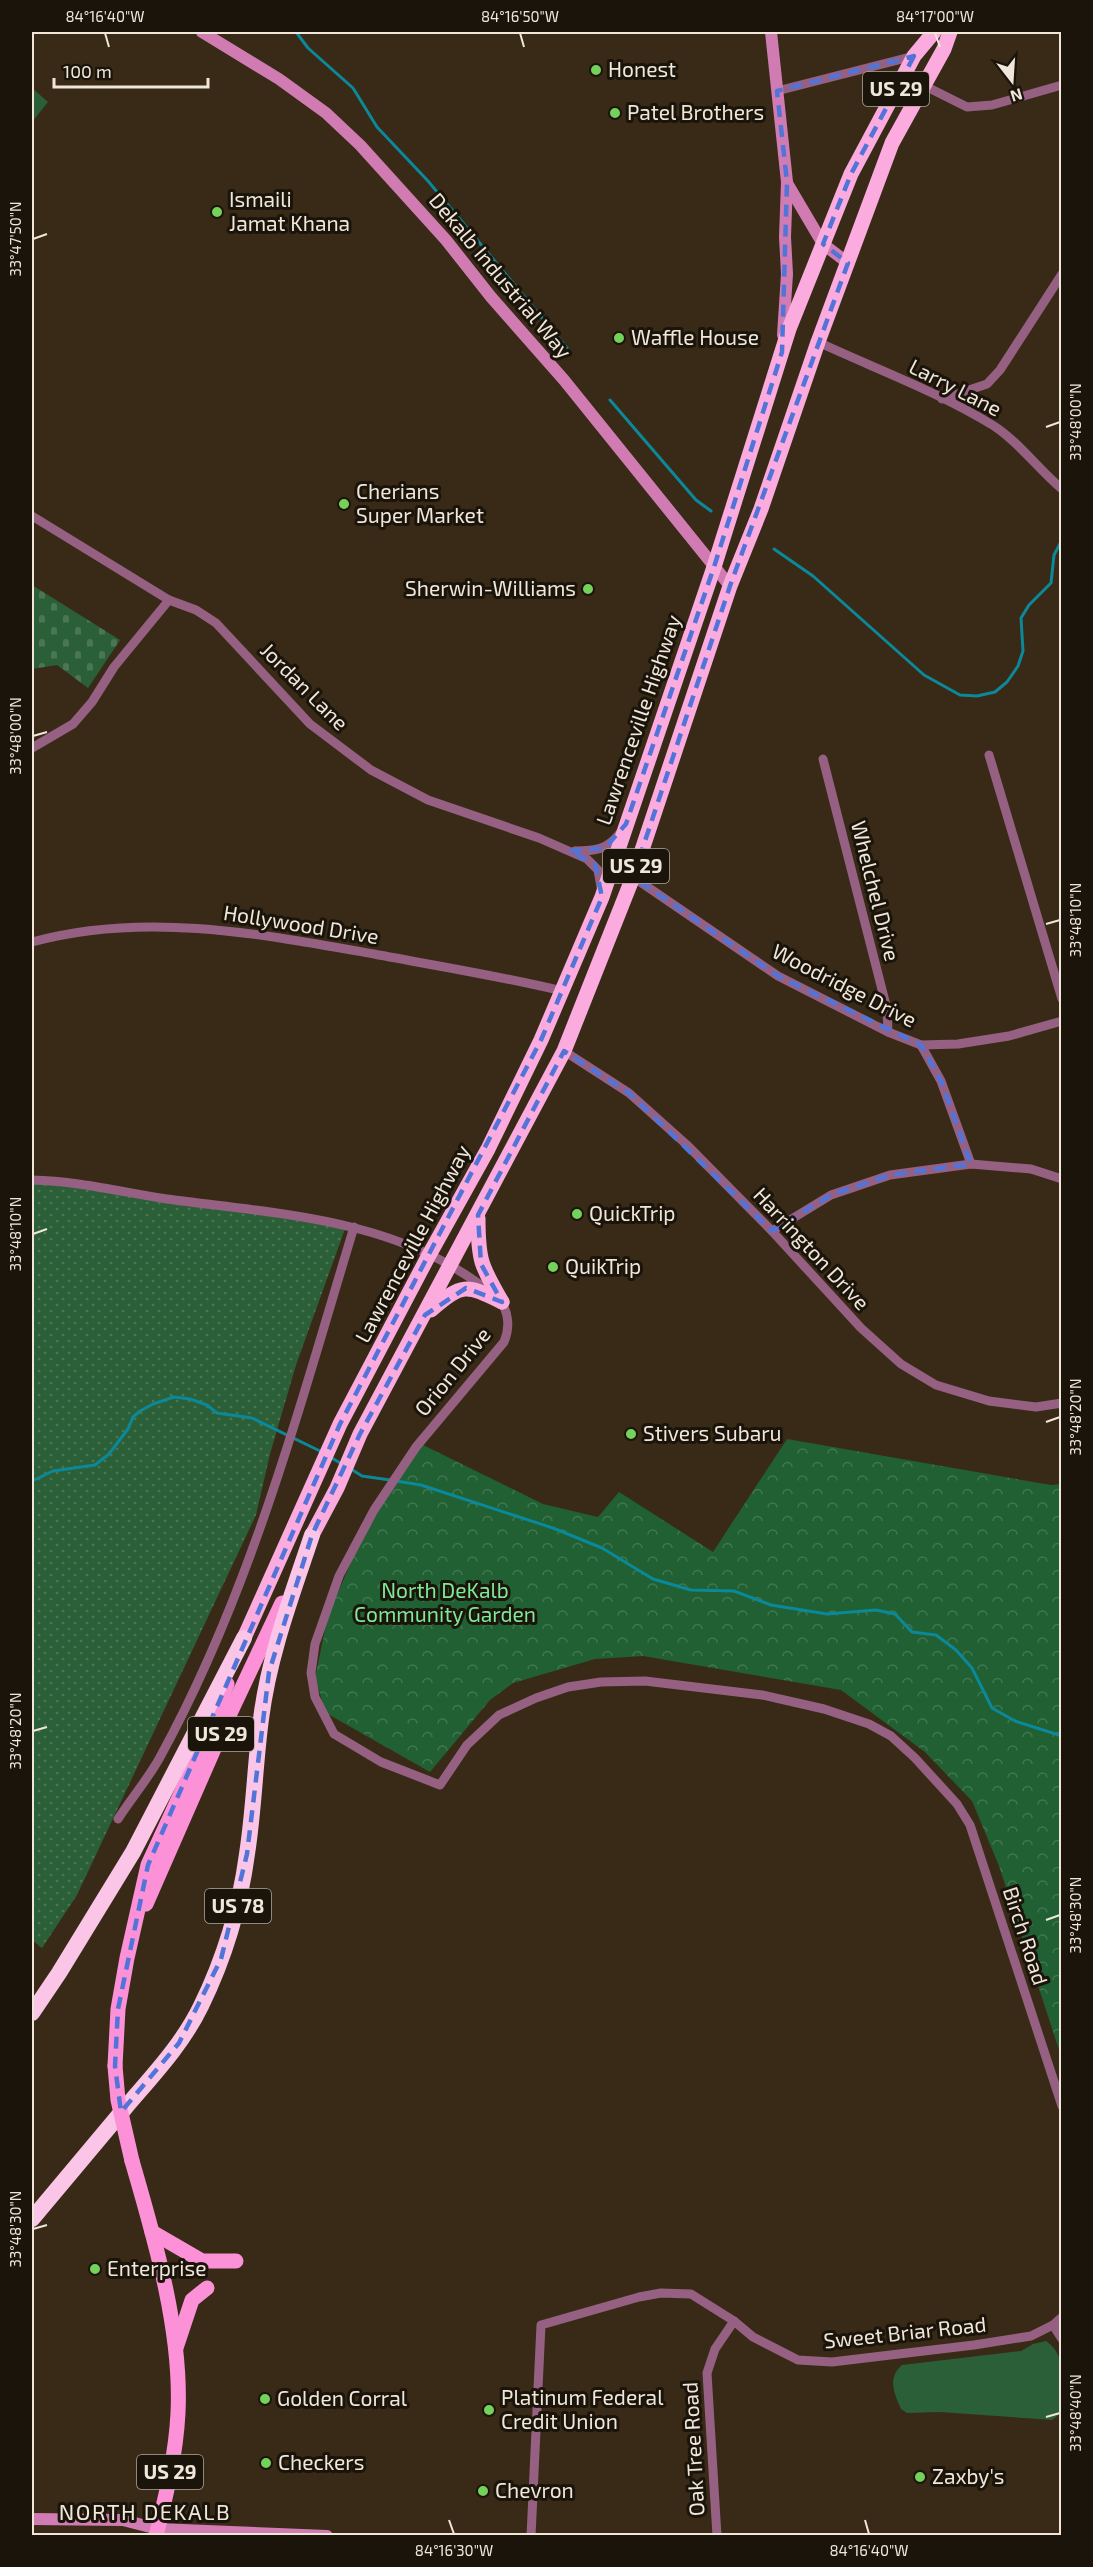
<svg xmlns="http://www.w3.org/2000/svg" width="1093" height="2567" viewBox="0 0 1093 2567" font-family="'Exo 2',sans-serif">
	<style>
		.green { fill: #2b5f38 }
		.forest { fill: url(#forest-crowns) }
		.cemetery { fill: url(#cemetery-stones) }
		.park { fill: url(#park-dots) }
		.lines { fill: none; stroke-linecap: round; stroke-linejoin: round }
		.stream { stroke: #0b8899; stroke-width: 3 }
		.minor { stroke: #956082; stroke-width: 9 }
		.secondary { stroke: #d07cb2; stroke-width: 12 }
		.primary { stroke: #fd91d8; stroke-width: 15 }
		.trunk { stroke: #fcabdf; stroke-width: 15 }
		.motorway { stroke: #fac5e6; stroke-width: 16 }
		.primary-bridge { stroke: #fd91d8; stroke-width: 15 }
		.marked { fill: none; stroke: #5274d8; stroke-width: 4.5; stroke-dasharray: 12 8; stroke-linejoin: round }
		.ticks { fill: none; stroke: #f0e7da; stroke-width: 2 }
		.poi-dot { fill: #74d25b; stroke: #1a140b; stroke-width: 2 }
		.labels { text-anchor: middle; stroke-width: 6; stroke-linejoin: round; paint-order: stroke }
		.shield { fill: #1a140b; stroke: #b0a89c; stroke-width: 1.5 }
		.shield-label { font-size: 20px; font-weight: bold; fill: #f0e7da }
		.poi-label { font-size: 21px; fill: #f0e7da; stroke: #1a140b; text-anchor: start }
		.street-label { font-size: 21px; fill: #f0e7da; stroke: #1a140b }
		.park-label { font-size: 21px; fill: #7de997; stroke: #1a140b }
		.neighbourhood-label { font-size: 22px; letter-spacing: 1.5px; fill: #f0e7da; stroke: #1a140b }
		.neatline { fill: none; stroke: #f0e7da; stroke-width: 2 }
		.ticks-label { font-size: 15px; text-anchor: middle; fill: #f0e7da }
	</style>
	<defs>
		<pattern id="forest-crowns" width="20" height="18" patternUnits="userSpaceOnUse" patternTransform="scale(1.5)"><rect width="20" height="18" fill="#206033"/><path d="M2 6a3 3 0 1 1 6 0M12 15a3 3 0 1 1 6 0" fill="none" stroke="#417750"/></pattern>
		<pattern id="cemetery-stones" width="16" height="16" patternUnits="userSpaceOnUse" patternTransform="scale(1.5)"><rect width="16" height="16" fill="#2b5f38"/><path d="M2 7V4a2 2 0 0 1 4 0v3zM10 15v-3a2 2 0 0 1 4 0v3z" fill="#4a7654"/></pattern>
		<pattern id="park-dots" width="8" height="8" patternUnits="userSpaceOnUse" patternTransform="scale(1.5)"><rect width="8" height="8" fill="#2b5f38"/><path d="M2 2h.1M6 6h.1" fill="none" stroke="#4a7654" stroke-width="1.8" stroke-linecap="round"/></pattern>
	</defs>
	<rect width="100%" height="100%" fill="#382a16"/>
	<g class="green">
		<path d="M32,88L48,102L32,122Z"/>
		<path d="M1046,2341C1069,2357 1062,2387 1061,2413L1052,2420L940,2412L907,2413L901,2409C894,2393 887,2378 902,2365L1021,2351L1033,2344Z"/>
	</g>
	<path class="forest" d="M787,1439L1051,1485L1061,1484V2056L999,1866L972,1801L925,1752L841,1690L643,1656L595,1659L513,1683L490,1700L430,1772L326,1713L315,1678L328,1615L353,1558L391,1487L421,1444L543,1504L598,1517L619,1492L713,1552Z"/>
	<path class="cemetery" d="M32,585L120,640L88,688L57,665L32,669Z"/>
	<path class="park" d="M78,1181L345,1229L296,1365L270,1454L256,1515L77,1895L42,1948L32,1940V1184Z"/>
	<g class="lines">
		<g class="stream">
			<path d="M296,32L308,48L353,88L377,127L428,181L567,348"/>
			<path d="M610,400L696,500L711,511"/>
			<path d="M774,549L813,576L924,675L960,695L977,696L995,692L1007,682L1018,666L1023,651L1021,618L1029,605L1051,583L1054,555L1062,540"/>
			<path d="M330,1457L342,1464"/>
			<path d="M351,1469L362,1476L390,1480"/>
			<path d="M32,1481L53,1471L95,1465L109,1454L128,1429L133,1417L140,1411L153,1404L174,1397L190,1399L207,1405L217,1413L252,1418L322,1452"/>
			<path d="M396,1481L421,1485L553,1528L602,1548L653,1579L691,1590L734,1591L771,1605L827,1614L876,1610L895,1614L912,1632L936,1635L956,1650L972,1668L992,1708L1015,1721L1062,1736"/>
		</g>
		<g class="minor">
			<path d="M923,85L967,107L992,105L1062,85"/>
			<path d="M777,91L914,56"/>
			<path d="M818,342C876,369 939,392 994,426C1020,443 1038,469 1062,489"/>
			<path d="M942,399L987,384L1000,370L1062,274"/>
			<path d="M32,516L169,600L196,610L216,623L310,724L371,770L428,800L539,838L587,859L598,870L601,887"/>
			<path d="M32,748L73,724L92,702L114,667L169,600"/>
			<path d="M989,755L1062,999"/>
			<path d="M823,759L887,1009L888,1032"/>
			<path d="M575,851C595,851 607,850 620,833"/>
			<path d="M633,877L778,976L888,1032L921,1045L958,1044L1009,1036L1062,1021"/>
			<path d="M32,942C144,911 262,934 374,954C437,966 500,976 562,991"/>
			<path d="M921,1045L941,1081L971,1164"/>
			<path d="M564,1051L629,1093L687,1145L772,1231L861,1328L901,1364L936,1385L989,1401L1036,1407L1062,1403"/>
			<path d="M32,1180C77,1181 122,1192 167,1199C277,1214 396,1218 487,1290"/>
			<path d="M772,1231L831,1195L890,1175L971,1164L1031,1169L1062,1179"/>
			<path d="M500,1301C509,1312 510,1328 504,1342L416,1447L374,1510L339,1576L315,1644L311,1673L315,1697L334,1734L381,1762L440,1785L467,1745L499,1715L536,1698L568,1687L601,1682L645,1681L762,1695L824,1709L869,1724L891,1736L915,1758L957,1804L970,1825L1062,2106"/>
			<path d="M118,1819C131,1799 147,1780 159,1759C251,1592 299,1408 354,1227"/>
			<path d="M1053,2325L1062,2339"/>
			<path d="M531,2536L541,2325L639,2297L661,2293L691,2294L734,2321L753,2337L798,2360L832,2362L974,2345L1031,2336L1053,2325L1062,2317"/>
			<path d="M717,2536L707,2373L715,2349L734,2321"/>
		</g>
		<g class="secondary">
			<path d="M202,32L279,79L326,113L360,145L446,240L491,297L564,380L730,586"/>
			<path d="M771,32L787,182L785,237L787,274L783,335"/>
			<path d="M787,183L823,244L848,263"/>
			<path d="M32,2519L123,2520L158,2529L327,2536"/>
		</g>
		<g class="primary">
			<path d="M146,1904L224,1726L282,1603"/>
			<path d="M115,2066L118,2009L127,1958L148,1865L206,1739L227,1684"/>
			<path d="M132,2161C155,2240 182,2331 178,2413C176,2454 166,2496 156,2536"/>
			<path d="M152,2232L202,2261H236"/>
			<path d="M176,2348L192,2300L207,2288"/>
		</g>
		<g class="trunk">
			<path d="M478,1218C478,1260 481,1266 502,1302"/>
			<path d="M431,1310C463,1283 465,1284 502,1302"/>
			<path d="M312,1535L337,1488L360,1434L564,1051L633,877L730,586L761,509L818,342L892,143L944,49L950,32"/>
			<path d="M244,1638L340,1424L429,1255L488,1149L541,1040L602,897L714,567L789,329L851,174L914,56L934,32"/>
		</g>
		<g class="motorway">
			<path d="M32,2013L59,1973L133,1852L244,1638"/>
			<path d="M32,2219C63,2182 94,2145 125,2108C153,2075 182,2045 201,2006C224,1959 240,1906 247,1854C254,1809 255,1764 261,1719C269,1655 292,1595 312,1535"/>
		</g>
		<path class="primary-bridge" d="M115,2066L118,2100L132,2161"/>
	</g>
	<path class="marked" d="M914,56L851,174L823,244L848,263L730,586L633,877L778,976L921,1045L941,1081L971,1164L890,1175L831,1195L772,1231L629,1093L564,1051L478,1215L481,1264L502,1302L466,1288L425,1315L360,1434L312,1535L269,1672L247,1854L221,1959L179,2043L121,2112L115,2066L118,2009L148,1865L340,1424L541,1040L602,897L595,864L569,851L605,848L626,824L714,567L782,352L787,182L777,91Z"/>
	<path class="ticks" d="M105,33L109,47M520,33L524,47M935,33L940,47M33,239L47,234M1046,427L1060,422M33,736L47,732M1046,924L1060,920M33,1234L47,1229M1046,1422L1060,1417M33,1731L47,1727M1046,1920L1060,1915M33,2229L47,2225M1046,2417L1060,2413M449,2520L454,2534M865,2520L869,2534"/>
	<g class="poi-dot">
		<circle cx="596" cy="70" r="6"/>
		<circle cx="615" cy="113" r="6"/>
		<circle cx="217" cy="212" r="6"/>
		<circle cx="619" cy="338" r="6"/>
		<circle cx="344" cy="504" r="6"/>
		<circle cx="588" cy="589" r="6"/>
		<circle cx="577" cy="1214" r="6"/>
		<circle cx="553" cy="1267" r="6"/>
		<circle cx="631" cy="1434" r="6"/>
		<circle cx="95" cy="2269" r="6"/>
		<circle cx="265" cy="2399" r="6"/>
		<circle cx="489" cy="2410" r="6"/>
		<circle cx="266" cy="2463" r="6"/>
		<circle cx="920" cy="2477" r="6"/>
		<circle cx="483" cy="2491" r="6"/>
	</g>
	<g class="labels">
		<g class="shield">
			<rect x="863" y="72" width="66" height="34" rx="4.5"/>
			<rect x="603" y="849" width="66" height="34" rx="4.5"/>
			<rect x="188" y="1717" width="66" height="34" rx="4.5"/>
			<rect x="205" y="1889" width="66" height="34" rx="4.5"/>
			<rect x="137" y="2455" width="66" height="34" rx="4.5"/>
		</g>
		<g class="shield-label">
			<text x="896" y="96">US 29</text>
			<text x="636" y="873">US 29</text>
			<text x="221" y="1741">US 29</text>
			<text x="238" y="1913">US 78</text>
			<text x="170" y="2479">US 29</text>
		</g>
		<g class="poi-label">
			<text x="608" y="77">Honest</text>
			<text x="627" y="120">Patel Brothers</text>
			<text x="229" y="207">Ismaili<tspan x="229" dy="24">Jamat Khana</tspan></text>
			<text x="631" y="345">Waffle House</text>
			<text x="356" y="499">Cherians<tspan x="356" dy="24">Super Market</tspan></text>
			<text x="576" y="596" text-anchor="end">Sherwin-Williams</text>
			<text x="589" y="1221">QuickTrip</text>
			<text x="565" y="1274">QuikTrip</text>
			<text x="643" y="1441">Stivers Subaru</text>
			<text x="107" y="2276">Enterprise</text>
			<text x="501" y="2405">Platinum Federal<tspan x="501" dy="24">Credit Union</tspan></text>
			<text x="277" y="2406">Golden Corral</text>
			<text x="278" y="2470">Checkers</text>
			<text x="932" y="2484">Zaxby's</text>
			<text x="495" y="2498">Chevron</text>
		</g>
		<g class="street-label">
			<text transform="translate(500 276) rotate(50)" y="7">Dekalb Industrial Way</text>
			<text transform="translate(955 388) rotate(27)" y="7">Larry Lane</text>
			<text transform="translate(304 687) rotate(45)" y="7">Jordan Lane</text>
			<text transform="translate(639 720) rotate(-71)" y="7">Lawrenceville Highway</text>
			<text transform="translate(875 891) rotate(76)" y="7">Whelchel Drive</text>
			<text transform="translate(301 925) rotate(9)" y="7">Hollywood Drive</text>
			<text transform="translate(844 986) rotate(27)" y="7">Woodridge Drive</text>
			<text transform="translate(413 1244) rotate(-62)" y="7">Lawrenceville Highway</text>
			<text transform="translate(811 1249) rotate(47)" y="7">Harrington Drive</text>
			<text transform="translate(453 1372) rotate(-51)" y="7">Orion Drive</text>
			<text transform="translate(1025 1936) rotate(72)" y="7">Birch Road</text>
			<text transform="translate(905 2333) rotate(-6)" y="7">Sweet Briar Road</text>
			<text transform="translate(694 2449) rotate(-93)" y="7">Oak Tree Road</text>
		</g>
		<g class="park-label">
			<text x="445" y="1598">North DeKalb<tspan x="445" dy="24">Community Garden</tspan></text>
		</g>
		<g class="neighbourhood-label">
			<text x="145" y="2520">NORTH DEKALB</text>
		</g>
	</g>
	<rect width="1093" height="2567" fill="none" stroke="#1a140b" stroke-width="66"/>
	<g transform="translate(1012 81) rotate(163)" stroke="#1a140b" stroke-width="4.5" paint-order="stroke">
	<path d="M0-4.5L10 22L0 15L-10 22Z" fill="#f0e7da"/>
	<text y="-9" font-size="16" font-weight="bold" text-anchor="middle" fill="#f0e7da">N</text>
	</g>
	<path d="M54 78v9h154v-9" fill="none" stroke="#f0e7da" stroke-width="3"/>
	<text x="63" y="78" font-size="18" fill="#f0e7da" stroke="#1a140b" stroke-width="4.5" paint-order="stroke">100 m</text>
	<rect x="33" y="33" width="1027" height="2501" class="neatline"/>
	<g class="ticks-label">
		<text x="105" y="22">84°16'40"W</text>
		<text x="520" y="22">84°16'50"W</text>
		<text x="935" y="22">84°17'00"W</text>
		<text transform="translate(16 239) rotate(-90)" y="5">33°47'50"N</text>
		<text transform="translate(1076 422) rotate(-90)" y="5">33°48'00"N</text>
		<text transform="translate(16 736) rotate(-90)" y="5">33°48'00"N</text>
		<text transform="translate(1076 920) rotate(-90)" y="5">33°48'10"N</text>
		<text transform="translate(16 1234) rotate(-90)" y="5">33°48'10"N</text>
		<text transform="translate(1076 1417) rotate(-90)" y="5">33°48'20"N</text>
		<text transform="translate(16 1731) rotate(-90)" y="5">33°48'20"N</text>
		<text transform="translate(1076 1915) rotate(-90)" y="5">33°48'30"N</text>
		<text transform="translate(16 2229) rotate(-90)" y="5">33°48'30"N</text>
		<text transform="translate(1076 2413) rotate(-90)" y="5">33°48'40"N</text>
		<text x="454" y="2556">84°16'30"W</text>
		<text x="869" y="2556">84°16'40"W</text>
	</g>
</svg>
